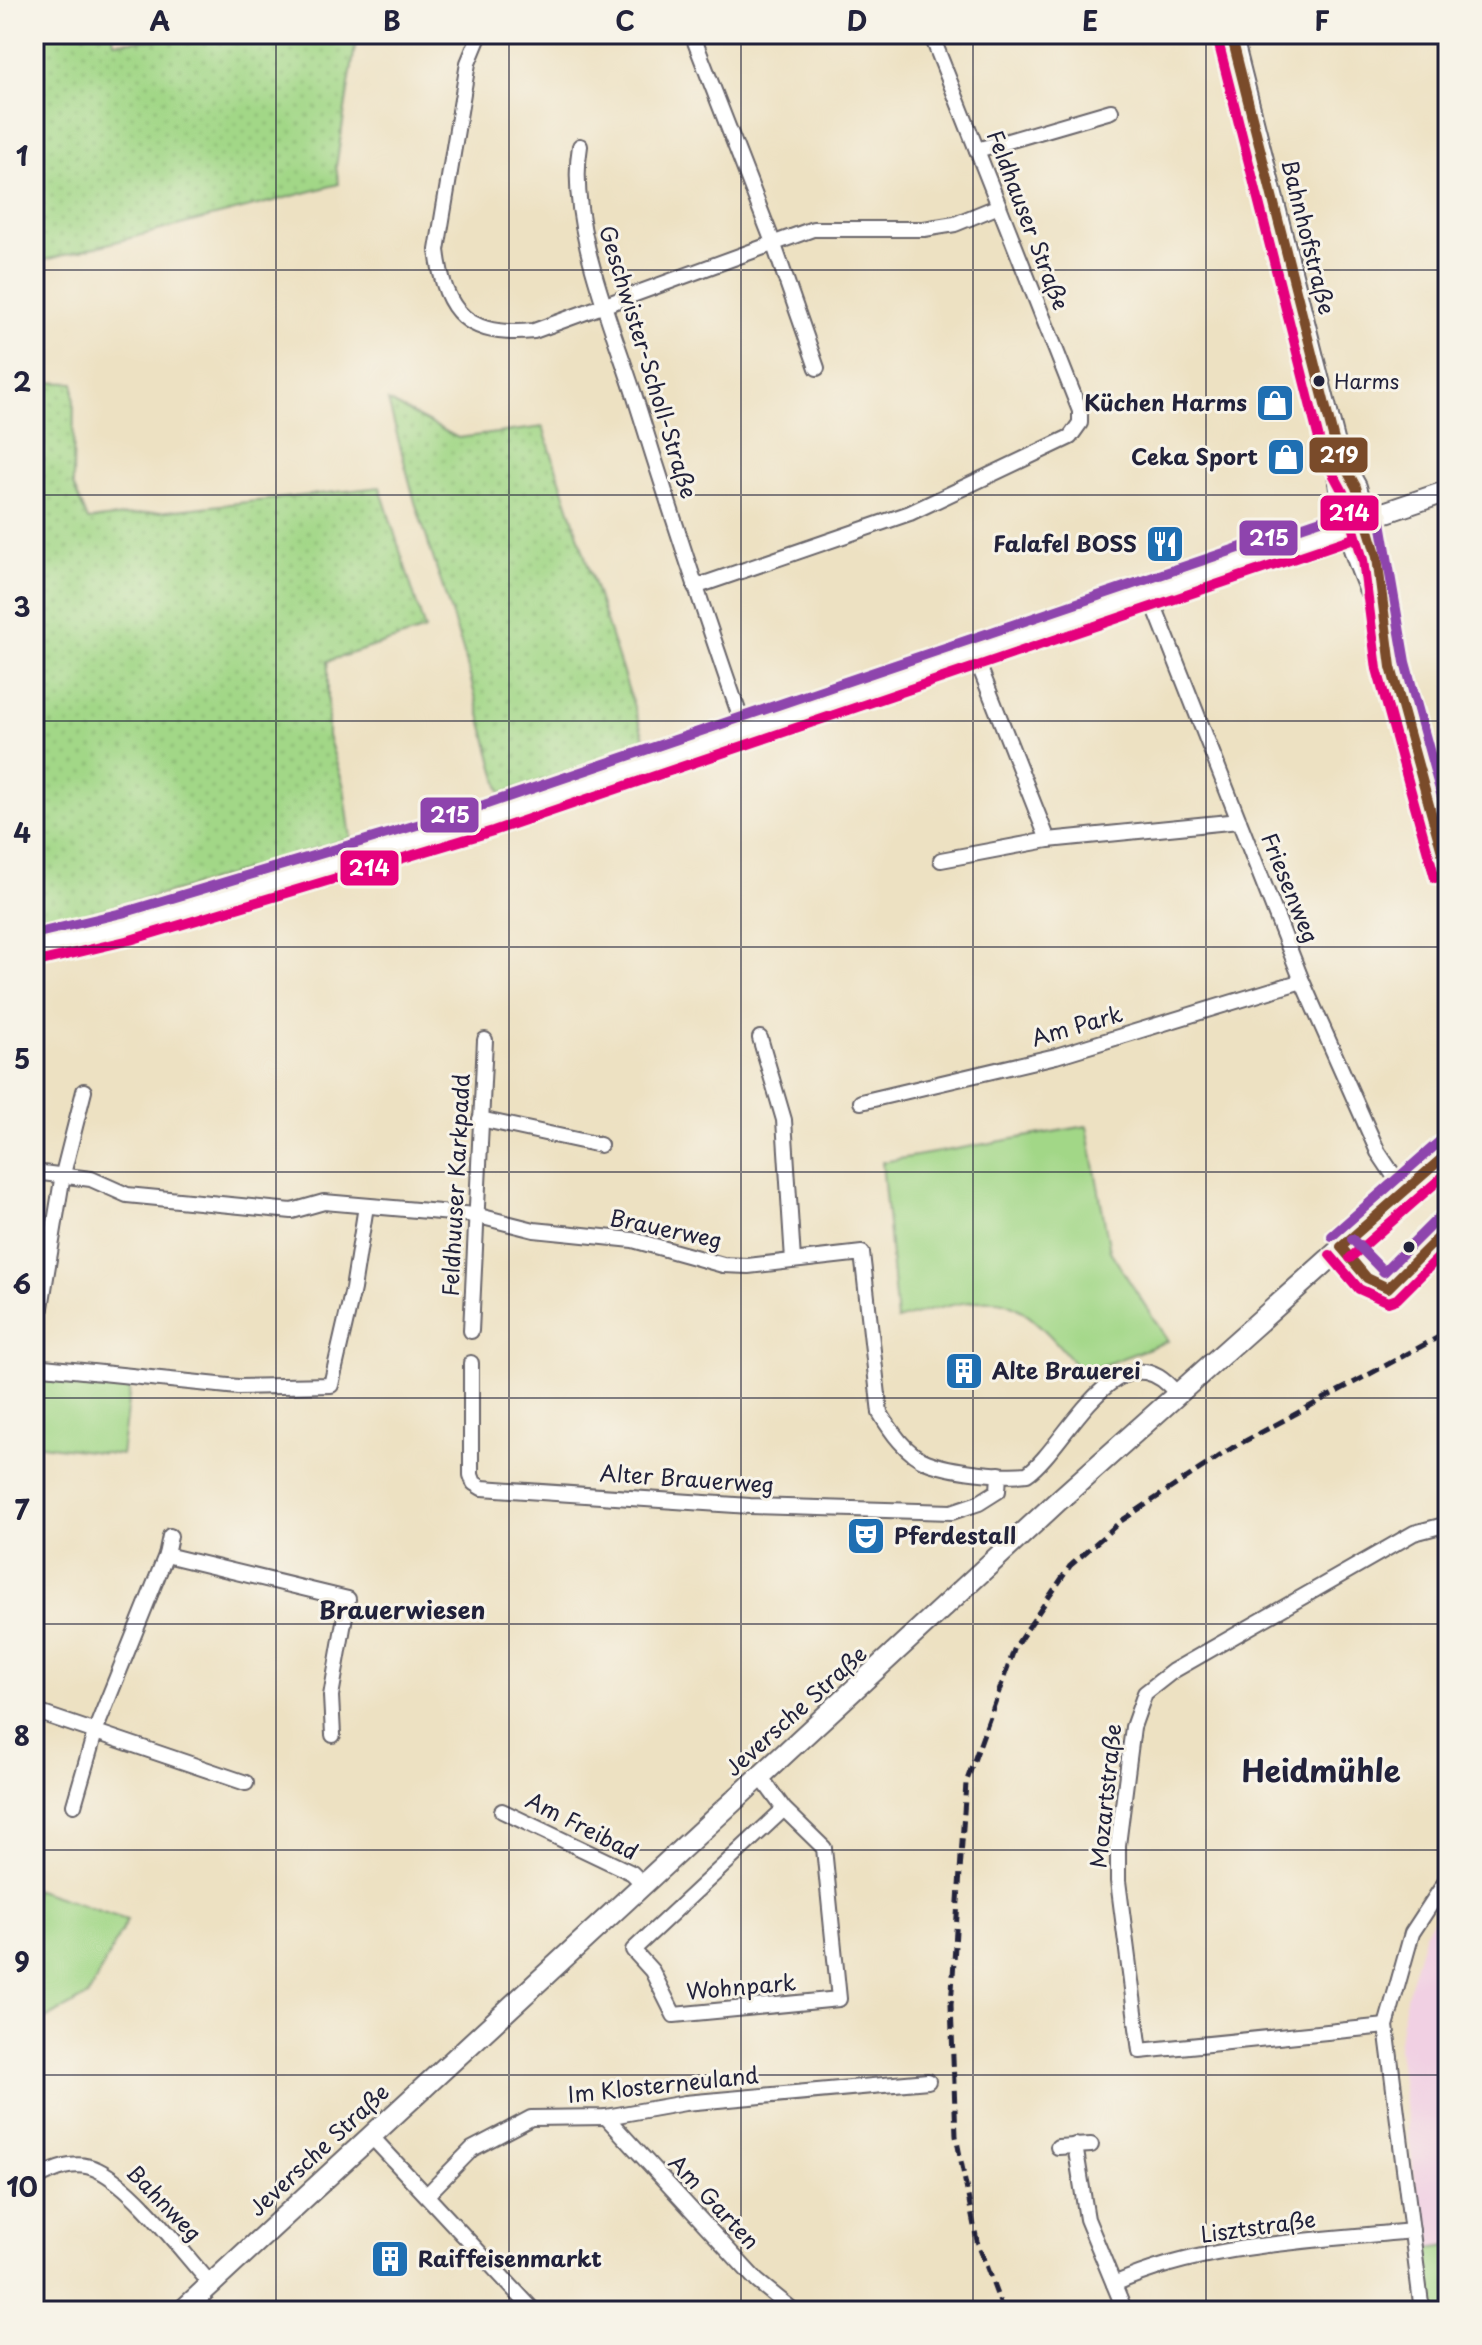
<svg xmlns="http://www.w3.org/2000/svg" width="1482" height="2345" viewBox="0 0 1482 2345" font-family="'Playpen Sans',sans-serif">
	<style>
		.built { fill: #f1d0e3 }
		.grass { fill: url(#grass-dots); stroke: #627c61; stroke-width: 2 }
		.park { fill: #a2d787; stroke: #627c61; stroke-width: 2 }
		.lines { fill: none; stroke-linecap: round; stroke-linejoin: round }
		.street-casing { stroke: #69656a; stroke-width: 18 }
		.secondary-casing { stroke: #69656a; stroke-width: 24 }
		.street { stroke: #fff; stroke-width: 14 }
		.secondary { stroke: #fff; stroke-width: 20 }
		.rail { stroke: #22223b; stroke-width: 5; stroke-dasharray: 12 6; stroke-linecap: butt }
		.bus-1-casing { stroke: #f7f3e8; stroke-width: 16 }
		.bus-2-casing { stroke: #f7f3e8; stroke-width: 16 }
		.bus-3-casing { stroke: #f7f3e8; stroke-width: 16 }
		.bus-1 { stroke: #7a4b2a; stroke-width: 10 }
		.bus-2 { stroke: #e5007d; stroke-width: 10 }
		.bus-3 { stroke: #8e44ad; stroke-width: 10 }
		.grid { fill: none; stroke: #22223b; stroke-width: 2; stroke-opacity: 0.55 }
		.bus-dot { fill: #22223b; stroke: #f7f3e8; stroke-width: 3 }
		.labels { text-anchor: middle; stroke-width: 6; stroke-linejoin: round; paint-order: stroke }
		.bus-label { font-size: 20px; fill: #22223b; stroke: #f7f3e8; text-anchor: start }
		.street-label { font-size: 22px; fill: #22223b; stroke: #f7f3e8 }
		.poi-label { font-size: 22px; font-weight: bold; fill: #22223b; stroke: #f7f3e8; text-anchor: end }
		.neighbourhood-label { font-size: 24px; font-weight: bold; fill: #22223b; stroke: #f7f3e8 }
		.district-label { font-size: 30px; font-weight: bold; fill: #22223b; stroke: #f7f3e8 }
		.line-badge { stroke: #f7f3e8; stroke-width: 3 }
		.badge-label { font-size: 22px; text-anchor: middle; font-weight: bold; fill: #fff }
		.neatline { fill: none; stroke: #22223b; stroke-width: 3 }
		.grid-label { font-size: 26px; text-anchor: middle; font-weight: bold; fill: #22223b }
	</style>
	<defs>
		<pattern id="grass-dots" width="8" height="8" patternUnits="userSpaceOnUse" patternTransform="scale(2)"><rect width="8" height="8" fill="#a2d787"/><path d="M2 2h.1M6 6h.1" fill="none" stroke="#8bb875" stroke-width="1.8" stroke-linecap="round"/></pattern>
	</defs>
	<rect width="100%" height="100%" fill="#f7f3e8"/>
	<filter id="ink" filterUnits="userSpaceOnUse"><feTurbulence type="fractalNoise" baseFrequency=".0125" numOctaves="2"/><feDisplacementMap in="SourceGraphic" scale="16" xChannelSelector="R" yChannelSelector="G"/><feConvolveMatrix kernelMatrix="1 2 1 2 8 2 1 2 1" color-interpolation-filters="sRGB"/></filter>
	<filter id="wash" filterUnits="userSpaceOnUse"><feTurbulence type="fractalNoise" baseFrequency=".006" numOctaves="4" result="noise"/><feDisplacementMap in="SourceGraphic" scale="32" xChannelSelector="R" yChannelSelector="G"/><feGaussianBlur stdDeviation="1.8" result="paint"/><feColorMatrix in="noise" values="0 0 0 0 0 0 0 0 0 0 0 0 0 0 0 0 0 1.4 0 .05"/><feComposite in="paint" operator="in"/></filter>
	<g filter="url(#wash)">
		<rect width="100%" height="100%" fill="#ede1c2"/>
		<path class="built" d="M1448,1895V2245L1423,2249L1398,2049L1404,2006L1425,1933Z"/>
		<g class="grass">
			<path d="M34,34H113L114,42L264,34H357L336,167L339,184L34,263Z"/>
			<path d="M34,382L74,383L73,485L88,520L380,487L425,630L328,661V736L344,787L351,838L179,890L34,927Z"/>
			<path d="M388,401L458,438L543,427L647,747L501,794L463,650L415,502Z"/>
		</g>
		<g class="park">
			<path d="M1087,1126L1110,1251L1168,1341L1082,1373C1065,1352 1036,1316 1011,1305C984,1292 924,1312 897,1320L882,1162Z"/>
			<path d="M35,1375L130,1387L121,1455L34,1444Z"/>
			<path d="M34,1889L127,1920L88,1996L34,2025Z"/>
			<path d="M1448,2245V2311H1432L1423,2249Z"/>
		</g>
	</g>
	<g filter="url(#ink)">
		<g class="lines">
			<defs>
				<g id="street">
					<path d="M480,34L468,63L437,250C444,313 469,338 534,331L813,229H924L955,224L999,206"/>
					<path d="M692,34L774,245L817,368"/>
					<path d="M580,146C567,220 611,323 634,394C669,507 706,619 745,731"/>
					<path d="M977,150L1111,111"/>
					<path d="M695,587L910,513L1070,437L1080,423V411L931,34"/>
					<path d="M1150,595L1302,981L1378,1152L1404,1191"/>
					<path d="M974,653L1048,840"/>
					<path d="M941,860L1048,840L1239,821"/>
					<path d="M760,1038L784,1120L793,1260"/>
					<path d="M861,1102L1056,1056L1302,981"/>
					<path d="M480,1119L600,1145"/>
					<path d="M34,1172L91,1179L127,1195L292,1211L324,1202L475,1215L534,1230L633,1240L723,1265L748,1266L862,1253L880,1413C891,1431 906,1454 927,1462C950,1471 1002,1477 1027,1474C1065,1449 1118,1322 1176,1393"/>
					<path d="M471,1331L485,1040"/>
					<path d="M34,1350L63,1174L84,1091"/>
					<path d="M471,1363V1475L474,1483L482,1488L750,1506L952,1512L979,1503L998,1491L999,1474"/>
					<path d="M34,1366L238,1387L331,1385L353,1289L366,1206"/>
					<path d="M166,1555L348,1599L331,1696L333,1735"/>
					<path d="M34,1711L246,1783"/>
					<path d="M760,1776L784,1809L824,1848L839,1999L674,2015L652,1971L633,1950L784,1809"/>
					<path d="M74,1805L96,1729L166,1555L170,1536"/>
					<path d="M502,1811L632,1873L642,1883"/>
					<path d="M1386,2026L1140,2051L1118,1881V1845L1133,1727L1145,1693L1173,1671L1414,1533L1448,1524"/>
					<path d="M606,2117L757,2281L794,2311"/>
					<path d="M371,2136L534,2311"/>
					<path d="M1075,2145L1087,2219L1125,2311"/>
					<path d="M1058,2147L1091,2145"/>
					<path d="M34,2180C54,2169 76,2159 98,2170C135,2188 182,2252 211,2284"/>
					<path d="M427,2195L472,2149L531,2118L606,2117L685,2103L928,2081"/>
					<path d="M1114,2284C1206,2243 1312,2241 1412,2231"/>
					<path d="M1422,2311L1386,2026L1412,1933L1448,1878"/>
				</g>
				<g id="secondary">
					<path d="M1231,34L1337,452C1338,512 1356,562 1382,617"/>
					<path d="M1338,455L1356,487L1377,557L1382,617L1391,667L1448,874"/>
					<path d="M34,948L126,927L488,818L1448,491"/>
					<path d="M182,2311L1058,1501L1448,1153"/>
				</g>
			</defs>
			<use href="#street" class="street-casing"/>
			<use href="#secondary" class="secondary-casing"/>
			<use href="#street" class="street"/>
			<use href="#secondary" class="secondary"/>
			<path class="rail" d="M1003,2311L977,2241L956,2136L951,2005L966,1783L1015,1647L1070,1566L1121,1521L1232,1448L1448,1332"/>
			<defs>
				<g id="bus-1">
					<path d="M1231,34L1337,452L1356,487L1377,557L1391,667L1448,874"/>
					<path d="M1341,1247L1367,1278L1388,1288L1448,1228"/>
					<path d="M1341,1247L1448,1153"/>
				</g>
				<g id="bus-2">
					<path d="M1217,37L1323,455L1343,492L1363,560L1377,669L1435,878"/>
					<path d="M37,962L130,940L493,831L1351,539"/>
					<path d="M1330,1255L1359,1289L1388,1302L1397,1299L1448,1248"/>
					<path d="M1350,1258L1448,1172"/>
				</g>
				<g id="bus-3">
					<path d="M34,934L122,913L484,805L1365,505L1374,508L1380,516L1405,662L1448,819"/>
					<path d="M1332,1236L1439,1142"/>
					<path d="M1352,1239L1384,1272L1438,1218"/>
				</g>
			</defs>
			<use href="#bus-1" class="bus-1-casing"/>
			<use href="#bus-2" class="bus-2-casing"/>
			<use href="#bus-3" class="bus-3-casing"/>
			<use href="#bus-1" class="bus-1"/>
			<use href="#bus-2" class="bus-2"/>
			<use href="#bus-3" class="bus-3"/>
		</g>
	</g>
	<path class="grid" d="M276,34V2311M509,34V2311M741,34V2311M973,34V2311M1206,34V2311M34,270H1448M34,495H1448M34,721H1448M34,947H1448M34,1172H1448M34,1398H1448M34,1624H1448M34,1850H1448M34,2075H1448"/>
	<defs>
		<symbol id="shop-square" viewBox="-11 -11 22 22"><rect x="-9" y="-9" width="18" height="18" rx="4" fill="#1f6fb2" stroke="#f7f3e8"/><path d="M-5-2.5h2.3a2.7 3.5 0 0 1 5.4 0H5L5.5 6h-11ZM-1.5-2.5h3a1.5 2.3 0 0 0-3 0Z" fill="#fff"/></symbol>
		<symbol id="restaurant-square" viewBox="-11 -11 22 22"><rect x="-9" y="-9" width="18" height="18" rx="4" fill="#1f6fb2" stroke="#f7f3e8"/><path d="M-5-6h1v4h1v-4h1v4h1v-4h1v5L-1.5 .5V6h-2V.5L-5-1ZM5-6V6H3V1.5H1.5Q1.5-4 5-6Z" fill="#fff"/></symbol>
		<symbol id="building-square" viewBox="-11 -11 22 22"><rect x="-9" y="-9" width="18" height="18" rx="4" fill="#1f6fb2" stroke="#f7f3e8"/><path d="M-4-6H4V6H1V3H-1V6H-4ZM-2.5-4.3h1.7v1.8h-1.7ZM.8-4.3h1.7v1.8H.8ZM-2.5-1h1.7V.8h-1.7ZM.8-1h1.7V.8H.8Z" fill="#fff"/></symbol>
		<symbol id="theatre-square" viewBox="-11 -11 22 22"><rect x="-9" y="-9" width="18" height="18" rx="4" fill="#1f6fb2" stroke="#f7f3e8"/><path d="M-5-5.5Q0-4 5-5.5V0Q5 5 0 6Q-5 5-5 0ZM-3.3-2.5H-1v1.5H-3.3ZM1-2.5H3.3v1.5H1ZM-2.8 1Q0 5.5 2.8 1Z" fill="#fff"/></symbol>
	</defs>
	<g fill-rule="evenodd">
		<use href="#shop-square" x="1253" y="381" width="44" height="44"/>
		<use href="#shop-square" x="1264" y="435" width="44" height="44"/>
		<use href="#restaurant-square" x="1143" y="522" width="44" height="44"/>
		<use href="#building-square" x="942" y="1349" width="44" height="44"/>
		<use href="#theatre-square" x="844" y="1514" width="44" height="44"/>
		<use href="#building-square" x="368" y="2237" width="44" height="44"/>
	</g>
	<g class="bus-dot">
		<circle cx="1319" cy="381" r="7"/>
		<circle cx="1409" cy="1247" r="7"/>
	</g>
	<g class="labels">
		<g class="bus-label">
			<text x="1334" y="389">Harms</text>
		</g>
		<g class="street-label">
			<text transform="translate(1028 220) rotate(69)" y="8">Feldhauser Straße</text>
			<text transform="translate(1308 237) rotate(76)" y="8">Bahnhofstraße</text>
			<text transform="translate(648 362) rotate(73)" y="8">Geschwister-Scholl-Straße</text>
			<text transform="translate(1290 888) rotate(68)" y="8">Friesenweg</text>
			<text transform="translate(1077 1026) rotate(-16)" y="8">Am Park</text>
			<text transform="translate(456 1185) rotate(-87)" y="8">Feldhuuser Karkpadd</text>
			<text transform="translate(666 1229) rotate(12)" y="8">Brauerweg</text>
			<text transform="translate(687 1479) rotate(4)" y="8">Alter Brauerweg</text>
			<text transform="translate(796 1711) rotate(-42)" y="8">Jeversche Straße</text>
			<text transform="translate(1106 1796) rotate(-84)" y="8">Mozartstraße</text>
			<text transform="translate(582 1826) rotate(27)" y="8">Am Freibad</text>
			<text transform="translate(741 1987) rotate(-5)" y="8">Wohnpark</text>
			<text transform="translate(663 2085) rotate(-6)" y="8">Im Klosterneuland</text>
			<text transform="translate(319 2150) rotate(-43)" y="8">Jeversche Straße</text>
			<text transform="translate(714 2202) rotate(47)" y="8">Am Garten</text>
			<text transform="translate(164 2203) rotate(46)" y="8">Bahnweg</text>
			<text transform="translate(1258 2227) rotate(-8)" y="8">Lisztstraße</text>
		</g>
		<g class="poi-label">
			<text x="1247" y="411">Küchen Harms</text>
			<text x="1258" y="465">Ceka Sport</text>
			<text x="1137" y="552">Falafel BOSS</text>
			<text x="992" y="1379" text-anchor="start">Alte Brauerei</text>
			<text x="894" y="1544" text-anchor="start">Pferdestall</text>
			<text x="418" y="2267" text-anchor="start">Raiffeisenmarkt</text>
		</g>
		<g class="neighbourhood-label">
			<text x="402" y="1619">Brauerwiesen</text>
		</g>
		<g class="district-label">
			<text x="1321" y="1782">Heidmühle</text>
		</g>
	</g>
	<g class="line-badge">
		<rect x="1308" y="436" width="61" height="38" rx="8" fill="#7a4b2a"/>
		<rect x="1319" y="494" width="61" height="38" rx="8" fill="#e5007d"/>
		<rect x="1238" y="519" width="61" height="38" rx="8" fill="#8e44ad"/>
		<rect x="419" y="796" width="61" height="38" rx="8" fill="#8e44ad"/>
		<rect x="339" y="849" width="61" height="38" rx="8" fill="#e5007d"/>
	</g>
	<g class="badge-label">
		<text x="1339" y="463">219</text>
		<text x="1349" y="521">214</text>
		<text x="1269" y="546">215</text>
		<text x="450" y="823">215</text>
		<text x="369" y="876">214</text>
	</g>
	<rect width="1482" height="2345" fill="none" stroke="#f7f3e8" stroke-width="88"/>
	<rect x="44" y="44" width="1394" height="2257" class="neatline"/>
	<g class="grid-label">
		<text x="160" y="31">A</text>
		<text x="392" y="31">B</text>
		<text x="625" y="31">C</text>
		<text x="857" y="31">D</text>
		<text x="1090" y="31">E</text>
		<text x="1322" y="31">F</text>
		<text x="22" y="166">1</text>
		<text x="22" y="392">2</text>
		<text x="22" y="617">3</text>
		<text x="22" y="843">4</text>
		<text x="22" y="1069">5</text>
		<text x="22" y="1294">6</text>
		<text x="22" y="1520">7</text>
		<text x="22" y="1746">8</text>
		<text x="22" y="1972">9</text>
		<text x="22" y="2197">10</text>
	</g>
</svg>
